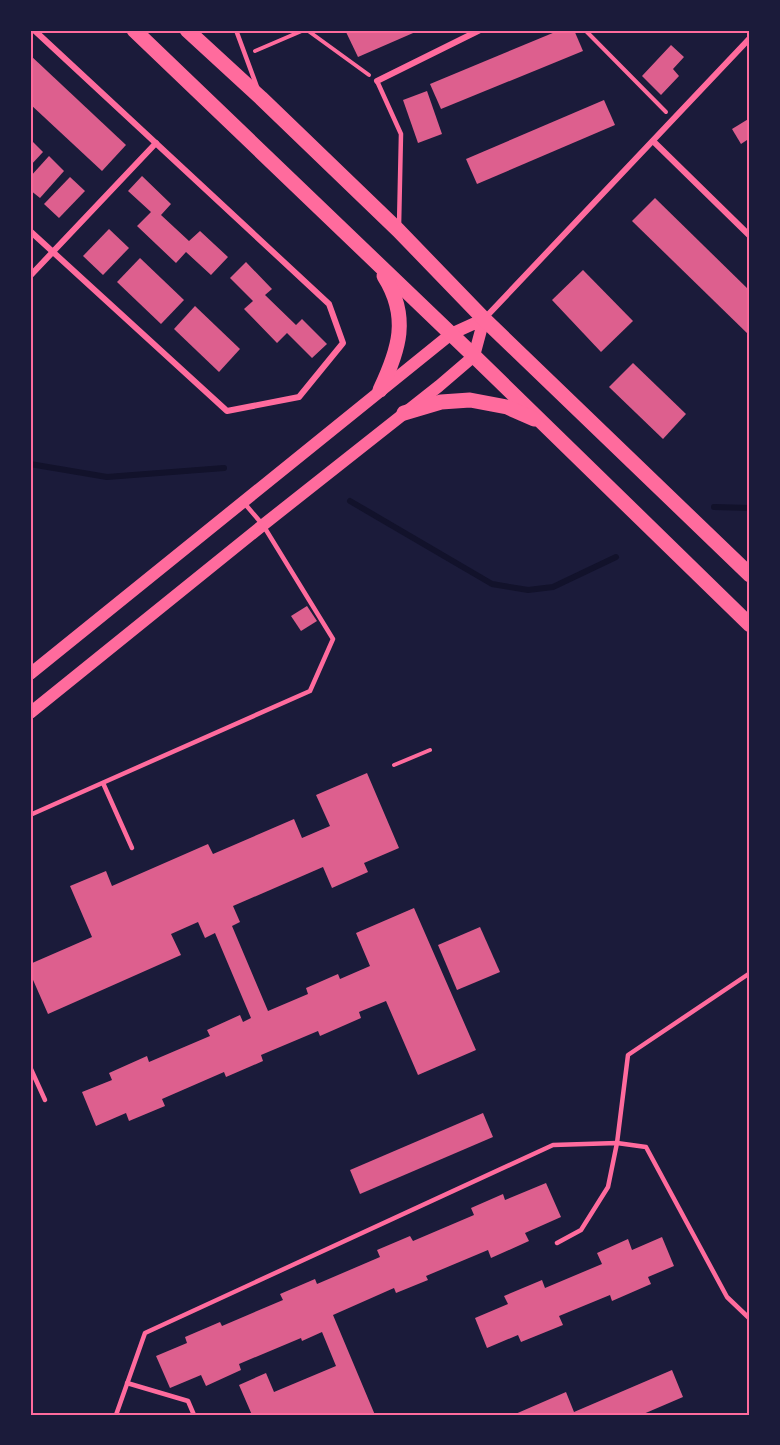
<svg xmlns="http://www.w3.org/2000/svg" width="780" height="1445" viewBox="0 0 780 1445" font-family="Merriweather,serif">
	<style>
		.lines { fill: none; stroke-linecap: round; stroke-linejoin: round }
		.stream { stroke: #12122b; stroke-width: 6 }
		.building { fill: #dd5f8e }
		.path { stroke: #ff6b9d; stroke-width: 4 }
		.service { stroke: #ff6b9d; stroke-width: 4.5 }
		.minor { stroke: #ff6b9d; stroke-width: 6 }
		.secondary { stroke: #ff6b9d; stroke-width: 12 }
		.trunk { stroke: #ff6b9d; stroke-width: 15 }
		.neatline { fill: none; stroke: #ff6b9d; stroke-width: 2 }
	</style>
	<rect width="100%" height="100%" fill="#1b1b3a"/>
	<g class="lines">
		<g class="stream">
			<path d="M30,464L107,477L224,468"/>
			<path d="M350,501L492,584L528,590L553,587L616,557"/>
			<path d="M714,507L750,508"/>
		</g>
	</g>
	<g class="building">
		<path d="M351,30H420L358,57L346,32Z"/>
		<path d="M560,30H574L583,51L441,109L430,84Z"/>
		<path d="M671,45L684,57L673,69L679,76L661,95L642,76Z"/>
		<path d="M30,55L126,145L102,171L30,104Z"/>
		<path d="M427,91L442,134L418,143L403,100Z"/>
		<path d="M604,100L615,125L477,184L466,159Z"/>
		<path d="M750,118V138L741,144L732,129Z"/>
		<path d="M30,139L43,152L30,166Z"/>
		<path d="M49,156L64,171L40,198L30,190V177Z"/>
		<path d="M142,176L171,204L161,215L189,241L200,231L228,257L211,275L186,252L176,263L137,226L151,212L128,191Z"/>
		<path d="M70,177L85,191L59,218L44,204Z"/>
		<path d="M655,198L750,291V336L632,221Z"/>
		<path d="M109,229L129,248L103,275L83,256Z"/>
		<path d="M140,258L184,300L161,324L117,282Z"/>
		<path d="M246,262L272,289L265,295L296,325L302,319L327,344L312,358L287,333L277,343L244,309L253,301L230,278Z"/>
		<path d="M583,270L633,321L601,352L552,300Z"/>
		<path d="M195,306L240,349L219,372L174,329Z"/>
		<path d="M633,363L686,414L663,439L609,387Z"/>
		<path d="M307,606L317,621L301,631L291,616Z"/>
		<path d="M367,773L399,848L364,863L368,872L332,888L323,867L233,906L240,922L232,926L268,1011L308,994L306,988L338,974L340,979L370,966L356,933L414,908L476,1050L418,1075L386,1001L359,1012L361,1018L320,1036L318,1031L261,1055L263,1061L226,1077L224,1072L162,1099L165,1106L129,1121L126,1113L96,1126L82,1092L112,1080L109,1073L147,1056L149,1062L210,1036L207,1030L240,1015L243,1022L251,1018L215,933L205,938L198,922L171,934L181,955L48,1014L30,973V964L92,937L70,886L106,871L112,886L208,844L213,854L294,819L302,838L330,826L316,795Z"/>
		<path d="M480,927L500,972L457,990L438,945Z"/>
		<path d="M483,1113L493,1137L360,1194L350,1170Z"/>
		<path d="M546,1183L561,1217L525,1233L529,1241L491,1258L488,1250L426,1276L428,1280L396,1293L394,1288L333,1315L375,1415H252L239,1385L266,1373L274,1392L336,1366L322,1332L302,1341L301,1338L239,1364L241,1370L206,1386L201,1375L170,1388L156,1356L187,1343L185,1337L220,1322L222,1326L283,1300L280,1294L315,1279L317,1284L380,1257L377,1250L410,1236L413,1241L474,1215L471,1208L503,1194L505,1200Z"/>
		<path d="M662,1237L674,1266L648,1277L651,1284L612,1301L610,1295L559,1316L563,1325L521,1342L518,1335L487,1348L475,1318L508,1304L504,1296L542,1280L545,1288L602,1264L597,1253L628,1239L632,1250Z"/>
		<path d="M672,1370L683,1397L641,1415H513L566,1392L574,1412Z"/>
	</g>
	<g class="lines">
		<g class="path">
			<path d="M307,30L369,75"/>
			<path d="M585,30L666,112"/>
			<path d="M255,51L304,30"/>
			<path d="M394,765L430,750"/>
		</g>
		<g class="service">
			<path d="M236,30L257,87"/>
			<path d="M377,81L401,134L399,226"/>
			<path d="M103,783L132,848"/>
			<path d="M30,815L310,691L333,639L263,525L245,504"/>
			<path d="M30,1067L45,1100"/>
			<path d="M557,1243L581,1230L608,1187L617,1143L628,1055L750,973"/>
			<path d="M127,1383L188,1401L194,1415"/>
			<path d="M116,1415L145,1333L553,1145L617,1143L646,1147L727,1297L750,1319"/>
		</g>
		<g class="minor">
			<path d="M377,81L480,30"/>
			<path d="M653,141L750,236"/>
			<path d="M30,231L227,411L299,397L343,343L329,304L34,30"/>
			<path d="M30,276L156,143"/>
			<path d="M484,319L750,38"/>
		</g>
		<path class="secondary" d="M30,674L451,334L484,319L474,356L439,386L263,525L30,713"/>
		<g class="trunk">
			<path d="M134,30L474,356L750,625"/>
			<path d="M187,30L261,98L398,230L484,319L750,575"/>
			<path d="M380,390C399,350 410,317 384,276"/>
			<path d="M404,413L441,402L470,400L507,407L534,419"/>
		</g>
	</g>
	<rect width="780" height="1445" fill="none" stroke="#1b1b3a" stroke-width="63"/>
	<rect x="32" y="32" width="716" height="1382" class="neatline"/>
</svg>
